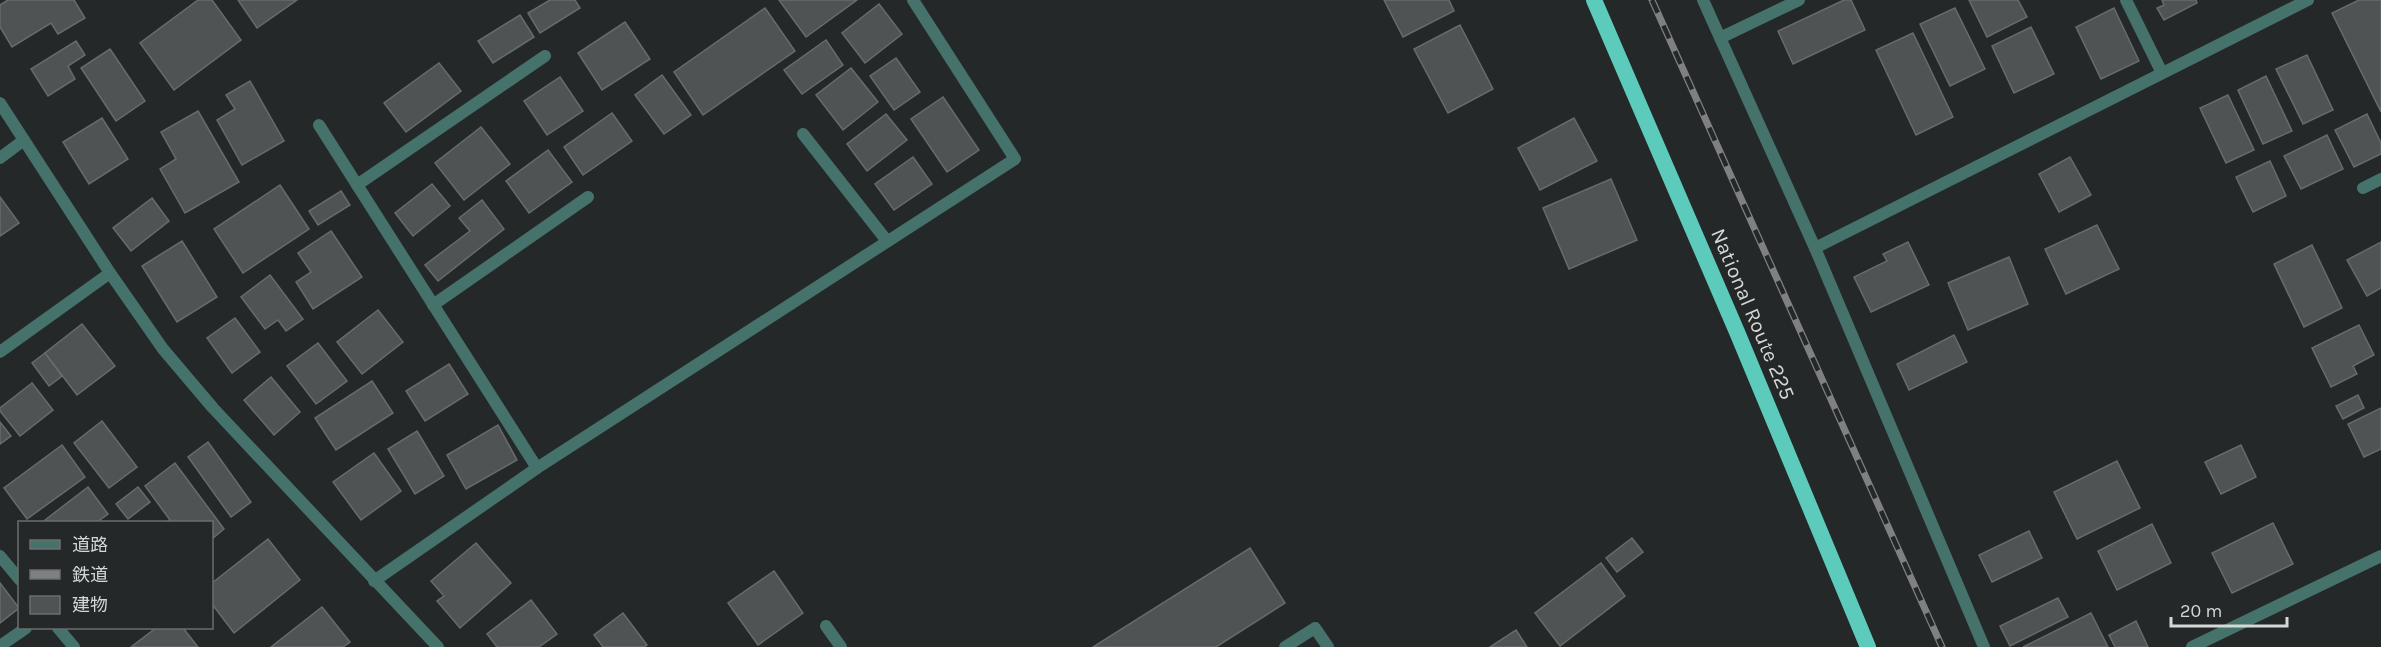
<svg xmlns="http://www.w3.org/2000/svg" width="2381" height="647" viewBox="0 0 2381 647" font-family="Karla,'Noto Sans JP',sans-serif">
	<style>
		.building { fill: #505354; stroke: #676b6c; stroke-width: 1.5 }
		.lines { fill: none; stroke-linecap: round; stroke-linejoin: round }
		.minor { stroke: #45726b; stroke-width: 12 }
		.trunk { stroke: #5ccbbc; stroke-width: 16 }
		.rail-casing { stroke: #7f8181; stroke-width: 7 }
		.rail { stroke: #252828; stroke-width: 4.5; stroke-dasharray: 14; stroke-linecap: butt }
		.labels { text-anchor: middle; stroke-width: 6; stroke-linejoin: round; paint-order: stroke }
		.street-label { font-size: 21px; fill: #d6d8d8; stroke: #252828 }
	</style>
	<rect width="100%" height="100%" fill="#252828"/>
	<g class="building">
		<path d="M8,0H74L85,18L58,34L51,23L12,47L0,27V5Z"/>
		<path d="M198,0H212L241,40L174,90L140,43Z"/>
		<path d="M238,0H297L257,28Z"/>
		<path d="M550,0H575L580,8L540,33L528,13Z"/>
		<path d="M779,0H857L806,37Z"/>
		<path d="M1384,0H1449L1454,11L1403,37Z"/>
		<path d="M1844,0H1851L1865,30L1793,64L1778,31Z"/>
		<path d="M1969,0H2018L2027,17L1987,37Z"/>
		<path d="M2162,0H2196L2197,3L2164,20L2157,8L2164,5Z"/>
		<path d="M2359,0H2381V112L2332,13Z"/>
		<path d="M879,4L902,34L865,63L842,33Z"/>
		<path d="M765,8L795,51L703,115L674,72Z"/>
		<path d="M1955,8L1985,69L1950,86L1920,24Z"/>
		<path d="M2114,8L2139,61L2101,79L2076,27Z"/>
		<path d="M520,15L534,37L493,63L478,41Z"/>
		<path d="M625,22L650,59L602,90L578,53Z"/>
		<path d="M1460,25L1493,89L1448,113L1414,49Z"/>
		<path d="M2031,27L2054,74L2014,93L1992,46Z"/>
		<path d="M1913,33L1953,117L1916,135L1876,50Z"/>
		<path d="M826,40L843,65L802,94L784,70Z"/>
		<path d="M76,41L85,55L68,66L75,79L48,96L31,69Z"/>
		<path d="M110,49L145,101L116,121L81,68Z"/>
		<path d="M2307,55L2333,110L2303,124L2276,69Z"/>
		<path d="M896,58L920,92L894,110L870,76Z"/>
		<path d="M439,63L461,91L406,132L384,103Z"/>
		<path d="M851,68L878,102L843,130L816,95Z"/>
		<path d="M662,75L691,115L664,134L635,95Z"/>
		<path d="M2266,76L2292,131L2263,144L2238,90Z"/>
		<path d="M560,77L583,111L547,135L524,101Z"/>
		<path d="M250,81L284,141L242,165L217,120L235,109L226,95Z"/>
		<path d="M2228,95L2254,150L2226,163L2200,108Z"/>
		<path d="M943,97L979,150L947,172L911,119Z"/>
		<path d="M198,111L239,182L185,213L160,169L176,159L161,132Z"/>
		<path d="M612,113L632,141L583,175L564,147Z"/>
		<path d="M886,114L907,140L867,171L847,144Z"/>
		<path d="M2367,114L2381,143V154L2354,167L2335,130Z"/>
		<path d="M102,118L128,159L89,184L63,142Z"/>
		<path d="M1574,118L1597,161L1540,190L1518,148Z"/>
		<path d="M481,127L510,164L464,200L435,163Z"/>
		<path d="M2327,135L2343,169L2301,189L2284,156Z"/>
		<path d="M548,150L572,182L529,213L506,181Z"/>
		<path d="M913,157L932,184L894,210L875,184Z"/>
		<path d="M2070,157L2091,195L2059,212L2039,174Z"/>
		<path d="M2270,161L2286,196L2253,212L2236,177Z"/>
		<path d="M1611,179L1637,240L1569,269L1543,208Z"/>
		<path d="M432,184L450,206L413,236L395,213Z"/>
		<path d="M280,185L309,229L243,273L214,229Z"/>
		<path d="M341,191L350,205L318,225L309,211Z"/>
		<path d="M0,197L19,223L0,236Z"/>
		<path d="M152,198L169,221L131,251L113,228Z"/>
		<path d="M482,200L504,229L438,281L425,265L470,231L459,218Z"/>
		<path d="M2097,225L2119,269L2066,294L2045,249Z"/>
		<path d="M331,231L362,277L313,309L296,282L311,272L298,253Z"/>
		<path d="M182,241L217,297L177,322L142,266Z"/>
		<path d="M1908,242L1929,285L1871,312L1854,277L1887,261L1883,254Z"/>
		<path d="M2381,242V288L2367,296L2347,260Z"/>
		<path d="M2312,245L2342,308L2304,327L2274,264Z"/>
		<path d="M2009,257L2028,304L1968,330L1948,283Z"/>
		<path d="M270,275L303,319L286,331L278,320L265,329L241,297Z"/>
		<path d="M378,310L403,342L362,374L337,342Z"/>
		<path d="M235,318L260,352L232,373L207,338Z"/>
		<path d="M82,324L115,366L77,395L45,353Z"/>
		<path d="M2359,325L2374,355L2353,366L2357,374L2331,387L2312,348Z"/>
		<path d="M1954,335L1967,362L1909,390L1897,364Z"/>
		<path d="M318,343L347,381L316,404L287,366Z"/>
		<path d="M45,353L62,376L49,386L32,363Z"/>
		<path d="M449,364L468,394L425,421L406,391Z"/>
		<path d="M271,377L300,412L274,435L244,400Z"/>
		<path d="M372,381L393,413L336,450L315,418Z"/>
		<path d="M32,383L53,410L20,436L0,411V408Z"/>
		<path d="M2358,395L2364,408L2343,419L2336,406Z"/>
		<path d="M2381,408V449L2364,457L2348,424Z"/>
		<path d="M102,421L137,467L109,488L74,443Z"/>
		<path d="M0,422L11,436L0,444Z"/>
		<path d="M498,425L517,460L466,489L447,455Z"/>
		<path d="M417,431L444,476L415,494L388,449Z"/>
		<path d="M208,442L251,502L231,517L188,457Z"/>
		<path d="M62,445L85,477L27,519L4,488Z"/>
		<path d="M2241,445L2256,477L2221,494L2205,462Z"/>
		<path d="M374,453L401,491L361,520L333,482Z"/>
		<path d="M2117,461L2140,508L2077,539L2054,492Z"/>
		<path d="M175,463L224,529L212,539V522H166L170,520L145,486Z"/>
		<path d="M88,487L108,514L97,522H47L45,520Z"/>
		<path d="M138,487L150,502L128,519L116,504Z"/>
		<path d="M2273,523L2293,564L2232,593L2212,553Z"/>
		<path d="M2152,524L2171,563L2117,590L2098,551Z"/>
		<path d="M2029,531L2042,558L1992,582L1979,555Z"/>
		<path d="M1632,538L1643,552L1617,572L1606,558Z"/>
		<path d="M268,539L300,580L234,633L212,604V583Z"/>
		<path d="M476,543L511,583L460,628L437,601L444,596L431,581Z"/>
		<path d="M1250,548L1285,603L1216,647H1093Z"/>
		<path d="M1601,563L1625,596L1560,646L1535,613Z"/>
		<path d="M774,571L803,613L758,645L728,603Z"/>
		<path d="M0,583L19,608L0,623Z"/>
		<path d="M2058,598L2068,617L2010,646L2000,626Z"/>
		<path d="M531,600L557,634L539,647H497L487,634Z"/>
		<path d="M322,607L350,642L343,647H271Z"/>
		<path d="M623,613L647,645L644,647H603L594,635Z"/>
		<path d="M2091,613L2108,647H2023Z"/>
		<path d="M2136,621L2148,647H2115L2109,635Z"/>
		<path d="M156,628H183L198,647H131Z"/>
		<path d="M1516,630L1527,647H1490Z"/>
	</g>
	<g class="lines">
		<g class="minor">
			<path d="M1703,0L1815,248L1984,647"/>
			<path d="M2126,0L2162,73"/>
			<path d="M1720,38L1799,0"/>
			<path d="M0,103L110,273L163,349L213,408L438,647"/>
			<path d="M319,125L537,468"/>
			<path d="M803,134L887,241"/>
			<path d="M0,158L24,140"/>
			<path d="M357,185L545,56"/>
			<path d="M2363,188L2381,179"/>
			<path d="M1815,248L2308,0"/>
			<path d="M433,305L588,197"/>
			<path d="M0,352L110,273"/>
			<path d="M0,556L20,580"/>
			<path d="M374,581L537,468L1015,159L913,0"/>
			<path d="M826,626L841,647"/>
			<path d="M58,628L74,647"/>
			<path d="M0,646L26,628"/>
			<path d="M1285,647L1315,628L1328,647"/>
			<path d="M2192,647L2381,556"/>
		</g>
		<path class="trunk" d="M1594,0L1737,332L1868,647"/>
		<defs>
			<path id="rail" d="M1652,0L1942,647"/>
		</defs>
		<use href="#rail" class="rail-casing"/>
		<use href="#rail" class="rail"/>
	</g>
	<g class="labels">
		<g class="street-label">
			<text transform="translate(1753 314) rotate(67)" y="7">National Route 225</text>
		</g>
	</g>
	<rect x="18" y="521" width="195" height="108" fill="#252828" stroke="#6c6e6e" stroke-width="1.5"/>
	<rect x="30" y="540" width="30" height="9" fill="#45726b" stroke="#6c6e6e" stroke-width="1.5"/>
	<text x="72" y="551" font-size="18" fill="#d6d8d8">道路</text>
	<rect x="30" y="570" width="30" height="9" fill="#7f8181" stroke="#6c6e6e" stroke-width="1.5"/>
	<text x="72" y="581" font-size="18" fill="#d6d8d8">鉄道</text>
	<rect x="30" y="596" width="30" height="18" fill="#505354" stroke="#6c6e6e" stroke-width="1.5"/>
	<text x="72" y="611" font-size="18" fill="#d6d8d8">建物</text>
	<path d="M2171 617v9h116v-9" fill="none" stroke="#d6d8d8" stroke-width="3"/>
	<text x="2180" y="617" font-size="18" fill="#d6d8d8" stroke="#252828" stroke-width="4.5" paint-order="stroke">20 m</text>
</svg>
